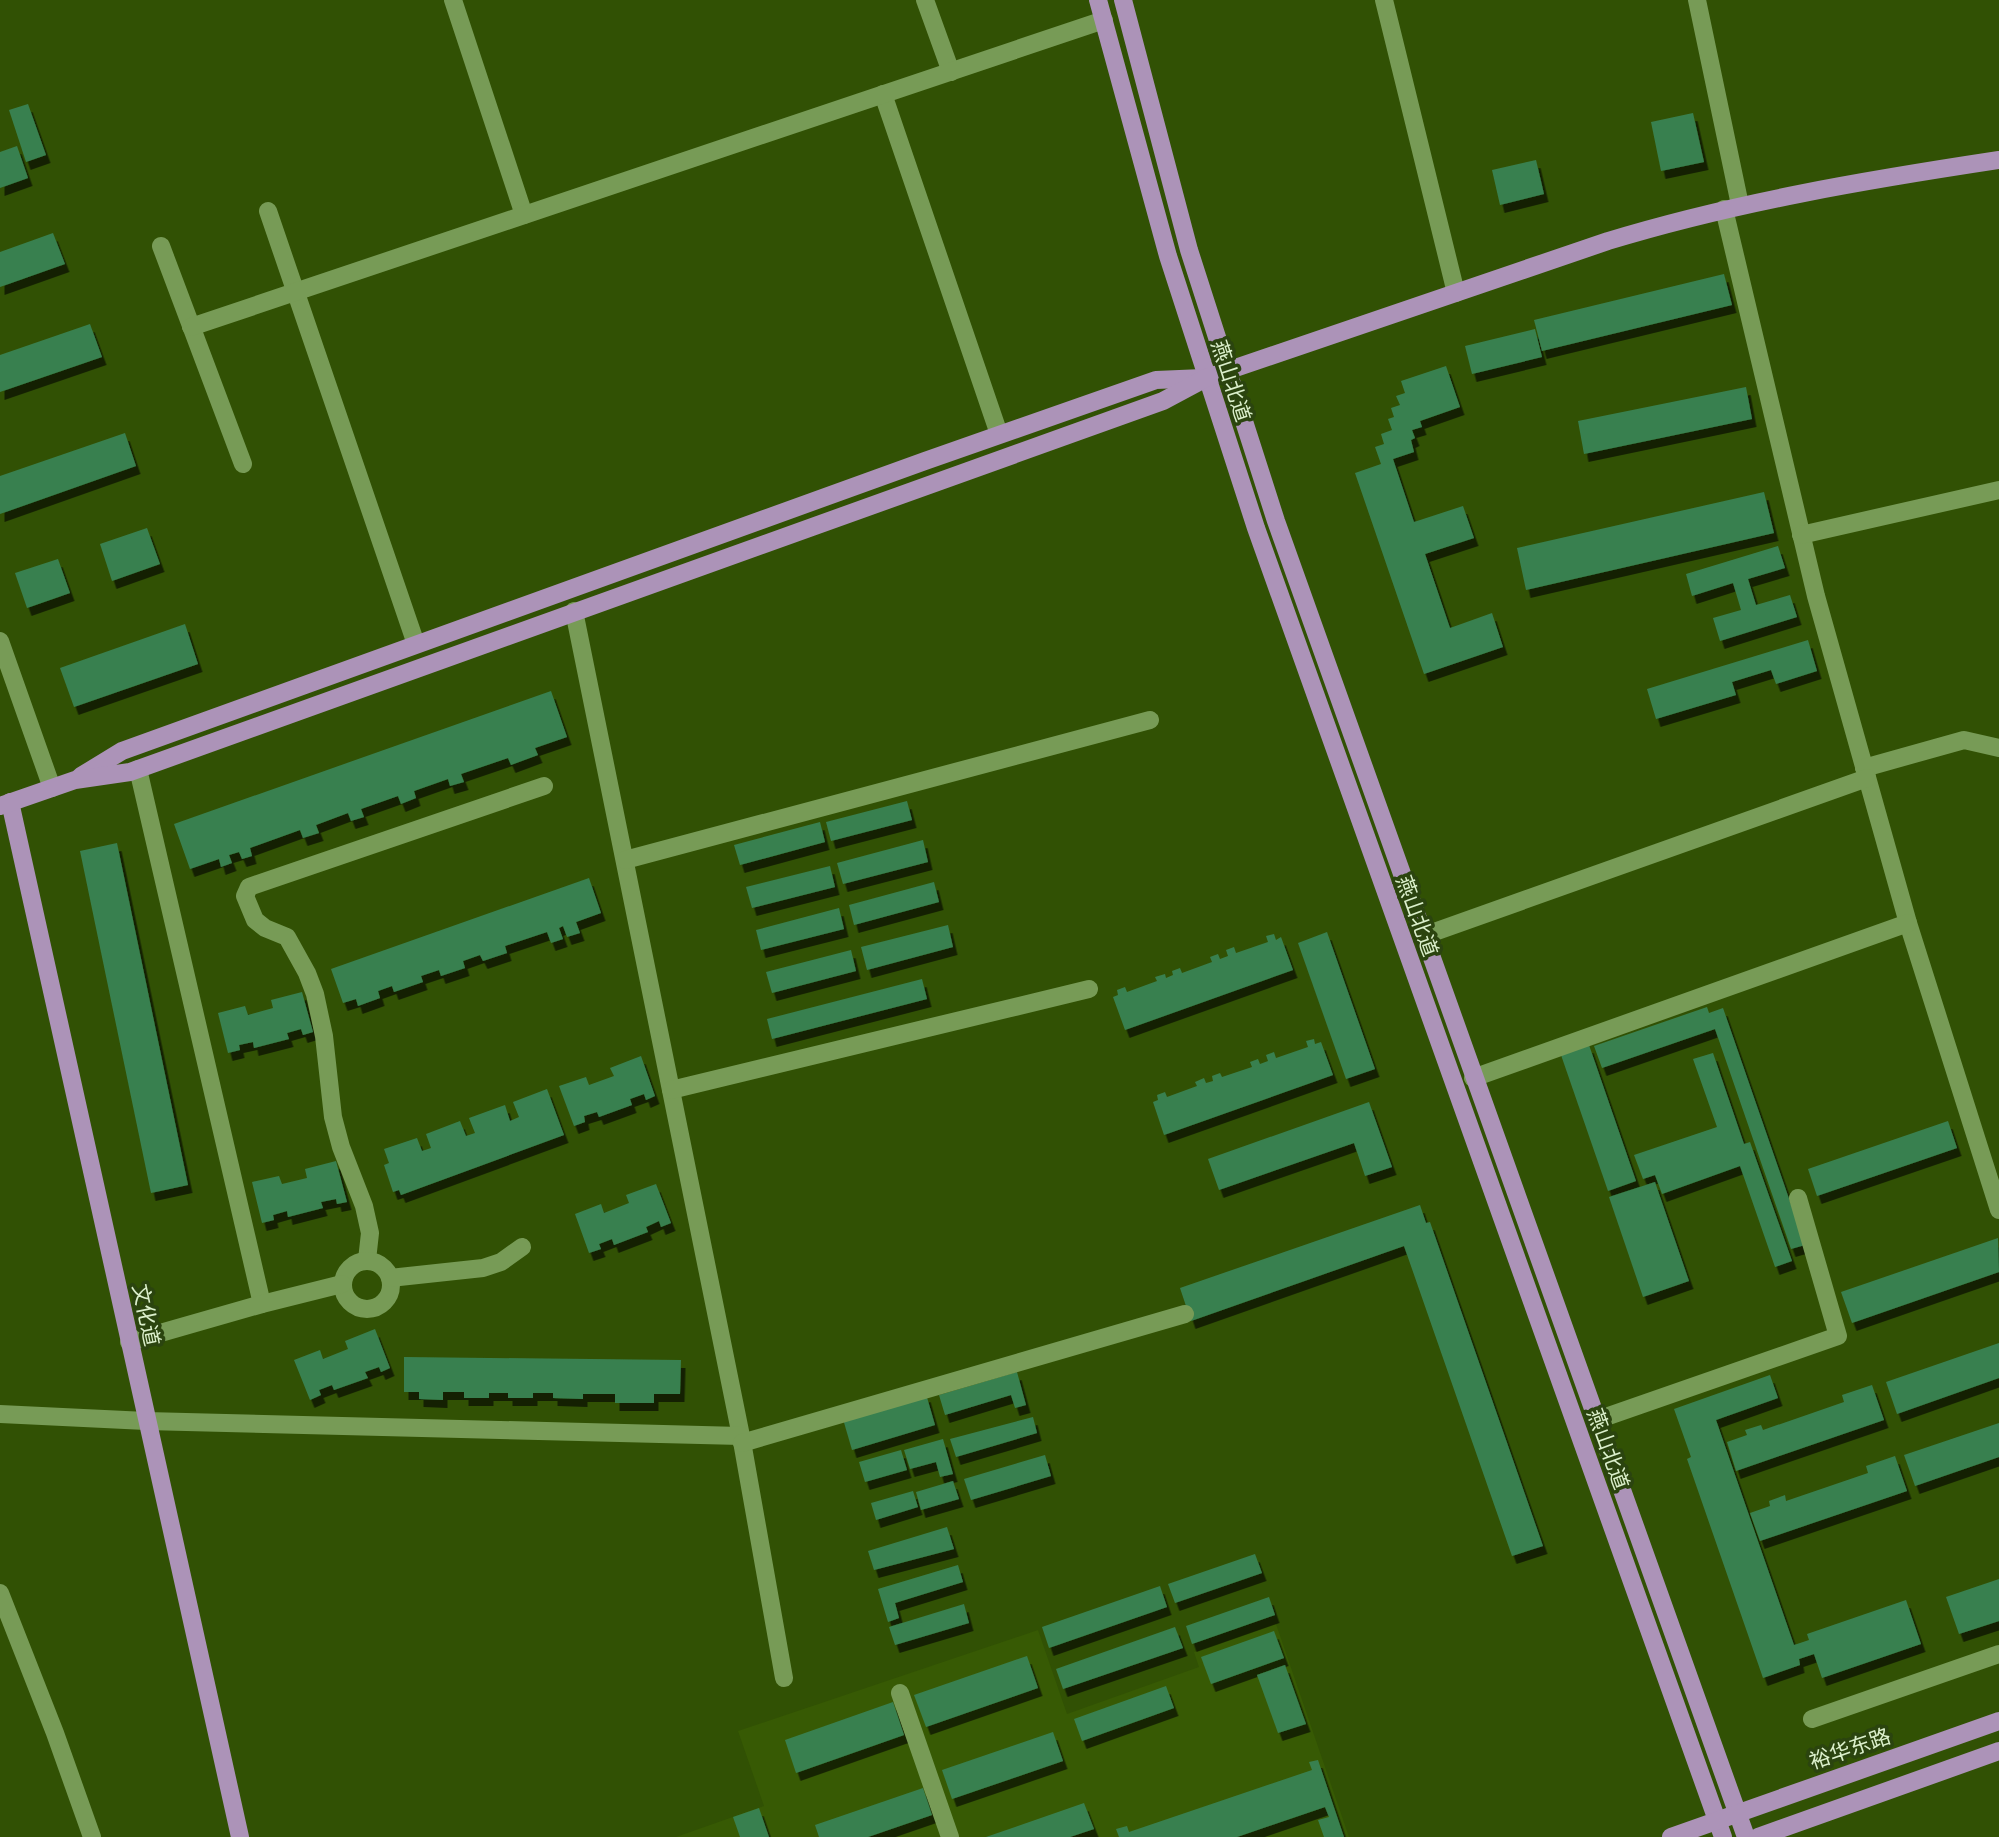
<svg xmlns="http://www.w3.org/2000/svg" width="1999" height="1837" viewBox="0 0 1999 1837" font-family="'Alegreya Sans','Noto Sans SC',sans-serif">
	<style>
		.built { fill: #375a04 }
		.building { fill: #39804f; filter: url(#shadow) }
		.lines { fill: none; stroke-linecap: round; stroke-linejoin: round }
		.minor { stroke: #779b56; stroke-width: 18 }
		.major { stroke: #ac93b8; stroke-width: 18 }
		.labels { text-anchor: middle; stroke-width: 7; stroke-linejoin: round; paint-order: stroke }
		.street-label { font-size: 21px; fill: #dcf0cc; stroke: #2b440f }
	</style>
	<defs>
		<filter id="shadow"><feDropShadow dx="4.5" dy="8" stdDeviation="0" flood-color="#0009"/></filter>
	</defs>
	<rect width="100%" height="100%" fill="#315104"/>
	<path class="built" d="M1276,1624L1349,1837H676L764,1806L738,1731L1038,1630L1067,1714L1199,1667L1194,1652Z"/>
	<g class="building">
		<path d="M28,104L46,155L26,162L9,110Z"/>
		<path d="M1693,113L1704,162L1661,171L1651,122Z"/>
		<path d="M17,146L28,178L0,188V152Z"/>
		<path d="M1536,160L1544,194L1500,205L1492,170Z"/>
		<path d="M53,233L65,264L0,287V252Z"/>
		<path d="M1724,274L1732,305L1542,351L1534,320Z"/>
		<path d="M90,324L102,357L0,392V355Z"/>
		<path d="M1535,329L1542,357L1472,374L1465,346Z"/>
		<path d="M1446,366L1460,407L1420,421L1422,427L1412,430L1415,438L1411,440L1414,452L1393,459L1414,522L1463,506L1474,538L1425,554L1450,628L1492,613L1503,647L1424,674L1355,473L1381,464L1375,447L1384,444L1381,434L1392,430L1388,419L1394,417L1391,408L1400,405L1396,396L1405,393L1401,381Z"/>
		<path d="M1746,387L1752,419L1584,454L1578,421Z"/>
		<path d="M125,433L136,466L0,514V476Z"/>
		<path d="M1764,492L1774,533L1526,590L1517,548Z"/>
		<path d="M147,528L160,564L112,581L100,544Z"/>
		<path d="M1778,546L1785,568L1748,579L1756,605L1790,595L1797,617L1720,641L1713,618L1741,610L1733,583L1692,596L1686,574Z"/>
		<path d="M58,559L70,593L27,608L15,573Z"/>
		<path d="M185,624L198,664L74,707L60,668Z"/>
		<path d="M1808,640L1817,671L1776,684L1771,670L1732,682L1736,695L1656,719L1647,689Z"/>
		<path d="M551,691L567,737L535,748L538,755L511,765L508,758L461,774L464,782L450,786L448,779L414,791L416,798L401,804L398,796L361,809L364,817L351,821L348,813L316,825L319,833L303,838L300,830L250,848L252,856L242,859L239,852L229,855L232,863L221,867L219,859L190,869L174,824Z"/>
		<path d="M907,801L912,820L831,841L826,822Z"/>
		<path d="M820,822L825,842L740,865L734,845Z"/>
		<path d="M923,840L928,862L843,884L837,863Z"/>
		<path d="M117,843L188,1185L151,1193L80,851Z"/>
		<path d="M830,866L835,887L752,908L746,887Z"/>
		<path d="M589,878L601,913L576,922L580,933L567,937L563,926L559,928L563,939L551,943L547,932L505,946L507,953L483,961L480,955L463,961L465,968L441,976L439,970L421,976L423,982L394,992L392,986L378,991L380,998L358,1006L356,999L343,1003L331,969Z"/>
		<path d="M934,882L939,902L854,925L849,905Z"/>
		<path d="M839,908L844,929L761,950L756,930Z"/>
		<path d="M948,925L953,947L867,970L861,947Z"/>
		<path d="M1327,932L1375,1069L1346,1079L1298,943Z"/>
		<path d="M1274,934L1276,940L1281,937L1293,970L1125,1030L1113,997L1118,995L1117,990L1125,987L1127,992L1157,981L1155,977L1165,974L1166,978L1173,975L1172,971L1180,968L1182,973L1212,962L1210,957L1218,954L1220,959L1228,956L1226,950L1234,947L1236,953L1268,942L1266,936Z"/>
		<path d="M851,950L856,971L772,993L766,972Z"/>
		<path d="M922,979L927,999L772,1039L767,1019Z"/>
		<path d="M302,992L313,1032L303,1035L301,1029L287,1033L289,1039L254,1048L253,1042L239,1045L240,1050L228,1053L218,1013L245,1006L248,1015L273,1008L271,1000Z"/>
		<path d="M1707,1007L1709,1013L1723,1008L1805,1245L1791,1249L1715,1029L1602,1068L1594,1046Z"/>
		<path d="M1314,1039L1315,1044L1321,1042L1333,1075L1164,1135L1153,1102L1158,1100L1157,1095L1165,1092L1167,1097L1197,1086L1195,1082L1204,1078L1206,1083L1213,1081L1212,1076L1220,1073L1222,1077L1252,1067L1250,1062L1258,1059L1260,1064L1268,1061L1266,1055L1274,1052L1276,1058L1308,1047L1306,1041Z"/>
		<path d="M1589,1045L1636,1181L1608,1191L1561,1055Z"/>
		<path d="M1713,1053L1744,1144L1750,1142L1792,1261L1775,1267L1740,1166L1662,1194L1655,1175L1643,1179L1634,1155L1717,1127L1693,1059Z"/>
		<path d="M641,1056L655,1096L646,1100L644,1094L630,1099L632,1105L599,1117L597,1112L584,1116L585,1122L574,1126L559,1086L586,1077L589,1085L614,1076L610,1068Z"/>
		<path d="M547,1089L564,1135L401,1195L399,1190L393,1192L384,1165L389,1163L384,1149L417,1138L422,1151L431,1148L426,1134L460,1121L466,1136L475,1133L469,1118L505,1105L510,1121L519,1117L513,1102Z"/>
		<path d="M1369,1102L1392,1167L1365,1176L1354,1143L1219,1190L1208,1159Z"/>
		<path d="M1948,1121L1957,1148L1817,1196L1808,1169Z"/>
		<path d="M336,1161L347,1202L337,1204L336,1199L321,1202L323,1208L288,1217L287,1211L273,1215L274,1220L262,1223L252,1182L279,1176L282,1184L307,1178L305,1169Z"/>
		<path d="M1655,1182L1689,1281L1643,1297L1609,1197Z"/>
		<path d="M656,1184L671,1223L661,1227L659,1221L646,1227L648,1232L614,1245L612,1239L599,1244L601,1249L589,1253L575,1214L601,1204L604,1213L629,1203L626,1195Z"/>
		<path d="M1420,1205L1426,1223L1430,1222L1543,1546L1512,1556L1404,1246L1191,1321L1180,1288Z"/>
		<path d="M1998,1238L1999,1272L1852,1323L1841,1292Z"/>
		<path d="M375,1329L390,1368L381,1372L379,1367L365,1372L368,1378L334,1390L332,1385L319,1390L321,1395L310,1400L294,1360L320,1350L323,1359L348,1349L345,1341Z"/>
		<path d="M1999,1343V1378L1897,1414L1886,1382Z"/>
		<path d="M404,1357L681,1360L680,1394H654V1403H615V1394H583V1399L553,1398V1393H533V1398H508V1393H489V1398H464V1392H443V1400L419,1399V1392H404Z"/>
		<path d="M1017,1372L1026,1405L1015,1408L1011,1395L945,1415L939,1395Z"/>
		<path d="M1770,1375L1778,1398L1716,1420L1794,1645L1809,1640L1807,1634L1906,1600L1921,1644L1822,1678L1814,1654L1799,1659L1800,1665L1763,1678L1687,1459L1691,1457L1674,1409Z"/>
		<path d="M1872,1385L1884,1420L1736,1471L1727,1442L1747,1435L1745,1430L1761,1425L1763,1430L1844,1402L1842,1395Z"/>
		<path d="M926,1394L935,1425L852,1450L843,1419Z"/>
		<path d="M1033,1417L1037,1433L956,1457L950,1439Z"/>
		<path d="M1999,1423V1457L1915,1486L1904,1455Z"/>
		<path d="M943,1439L953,1474L940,1477L936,1462L910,1469L904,1450Z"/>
		<path d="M901,1450L907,1470L865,1482L859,1462Z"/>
		<path d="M1045,1455L1051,1476L971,1500L964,1479Z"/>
		<path d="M1895,1456L1907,1491L1760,1541L1750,1513L1770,1506L1769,1501L1785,1495L1786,1501L1868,1473L1866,1466Z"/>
		<path d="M953,1481L959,1499L921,1510L916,1492Z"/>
		<path d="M913,1491L918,1507L876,1520L871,1503Z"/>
		<path d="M947,1527L954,1549L874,1570L868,1551Z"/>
		<path d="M1255,1554L1262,1573L1175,1603L1168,1584Z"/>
		<path d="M958,1565L963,1582L895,1603L899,1618L888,1622L878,1589Z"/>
		<path d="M1999,1579V1621L1959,1634L1946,1597Z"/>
		<path d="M1160,1586L1167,1607L1049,1648L1042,1627Z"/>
		<path d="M1269,1597L1275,1615L1192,1644L1186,1626Z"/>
		<path d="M964,1604L969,1623L895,1645L889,1627Z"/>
		<path d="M1175,1627L1183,1648L1063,1689L1056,1669Z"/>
		<path d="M1274,1631L1284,1658L1211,1684L1201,1657Z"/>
		<path d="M1027,1656L1038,1688L926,1727L914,1695Z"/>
		<path d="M1285,1665L1306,1724L1278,1733L1257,1675Z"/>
		<path d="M1166,1686L1174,1708L1082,1741L1074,1719Z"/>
		<path d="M893,1702L904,1735L796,1773L785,1740Z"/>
		<path d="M1053,1732L1063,1761L952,1799L942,1770Z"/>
		<path d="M1318,1760L1344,1837H1324L1318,1820L1329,1817L1325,1807L1237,1837H1119L1116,1829L1127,1826L1129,1832L1312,1770L1309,1762Z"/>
		<path d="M923,1788L932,1815L868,1837H819L815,1825Z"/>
		<path d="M1084,1803L1094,1829L1070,1837H986Z"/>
		<path d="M759,1808L769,1837H740L733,1817Z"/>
	</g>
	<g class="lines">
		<g class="minor">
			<path d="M453,0L524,215"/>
			<path d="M925,0L951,72"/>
			<path d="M1384,0L1456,293"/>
			<path d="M1697,0L1740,205"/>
			<path d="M883,94L999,434"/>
			<path d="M1724,209L1816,596L1908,923L1999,1210"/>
			<path d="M268,211L416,644"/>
			<path d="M161,246L243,464"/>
			<path d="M191,327L1104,20"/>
			<path d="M1801,535L1999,490"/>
			<path d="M574,611L741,1436L784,1678"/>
			<path d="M0,641L52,788"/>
			<path d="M1864,768L1964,740L1999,748"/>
			<path d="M138,769L262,1304"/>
			<path d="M625,860L1150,720"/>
			<path d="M1423,936L1867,778"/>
			<path d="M1473,1078L1908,923"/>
			<path d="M671,1090L1089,989"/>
			<path d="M367,1260L370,1233L364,1206L341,1147L333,1117L324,1036L315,994L307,973L287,937L265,928L255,920L245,896L249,887L544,786"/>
			<circle cx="367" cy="1285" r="24"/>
			<path d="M390,1278L483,1268L501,1262L522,1247"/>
			<path d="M129,1342L262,1304L342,1284"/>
			<path d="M0,1414L146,1421L741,1436"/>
			<path d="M1597,1420L1838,1336L1798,1198"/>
			<path d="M742,1443L1185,1314"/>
			<path d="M0,1593L55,1733L92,1837"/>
			<path d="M900,1693L950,1837"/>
			<path d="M1812,1719L1999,1654"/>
		</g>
		<g class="major">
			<path d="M1098,0L1168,256L1256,528L1723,1837"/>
			<path d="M1123,0L1189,250L1276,521L1746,1837"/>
			<path d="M81,776L122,751L925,461L1156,380L1203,378"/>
			<path d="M10,802L240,1837"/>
			<path d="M0,806L75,780L130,772L1163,401L1206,378L1608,241C1736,202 1867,180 1999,160"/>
			<path d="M1671,1837L1999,1721"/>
			<path d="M1758,1837L1999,1751"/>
		</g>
	</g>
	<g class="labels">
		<g class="street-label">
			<text transform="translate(1231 381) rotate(72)" y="7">燕山北道</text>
			<text transform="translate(1417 916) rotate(70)" y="7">燕山北道</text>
			<text transform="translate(146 1315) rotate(78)" y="7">文化道</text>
			<text transform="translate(1608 1449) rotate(70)" y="7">燕山北道</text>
			<text transform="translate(1850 1749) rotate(-19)" y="7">裕华东路</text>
		</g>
	</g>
</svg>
